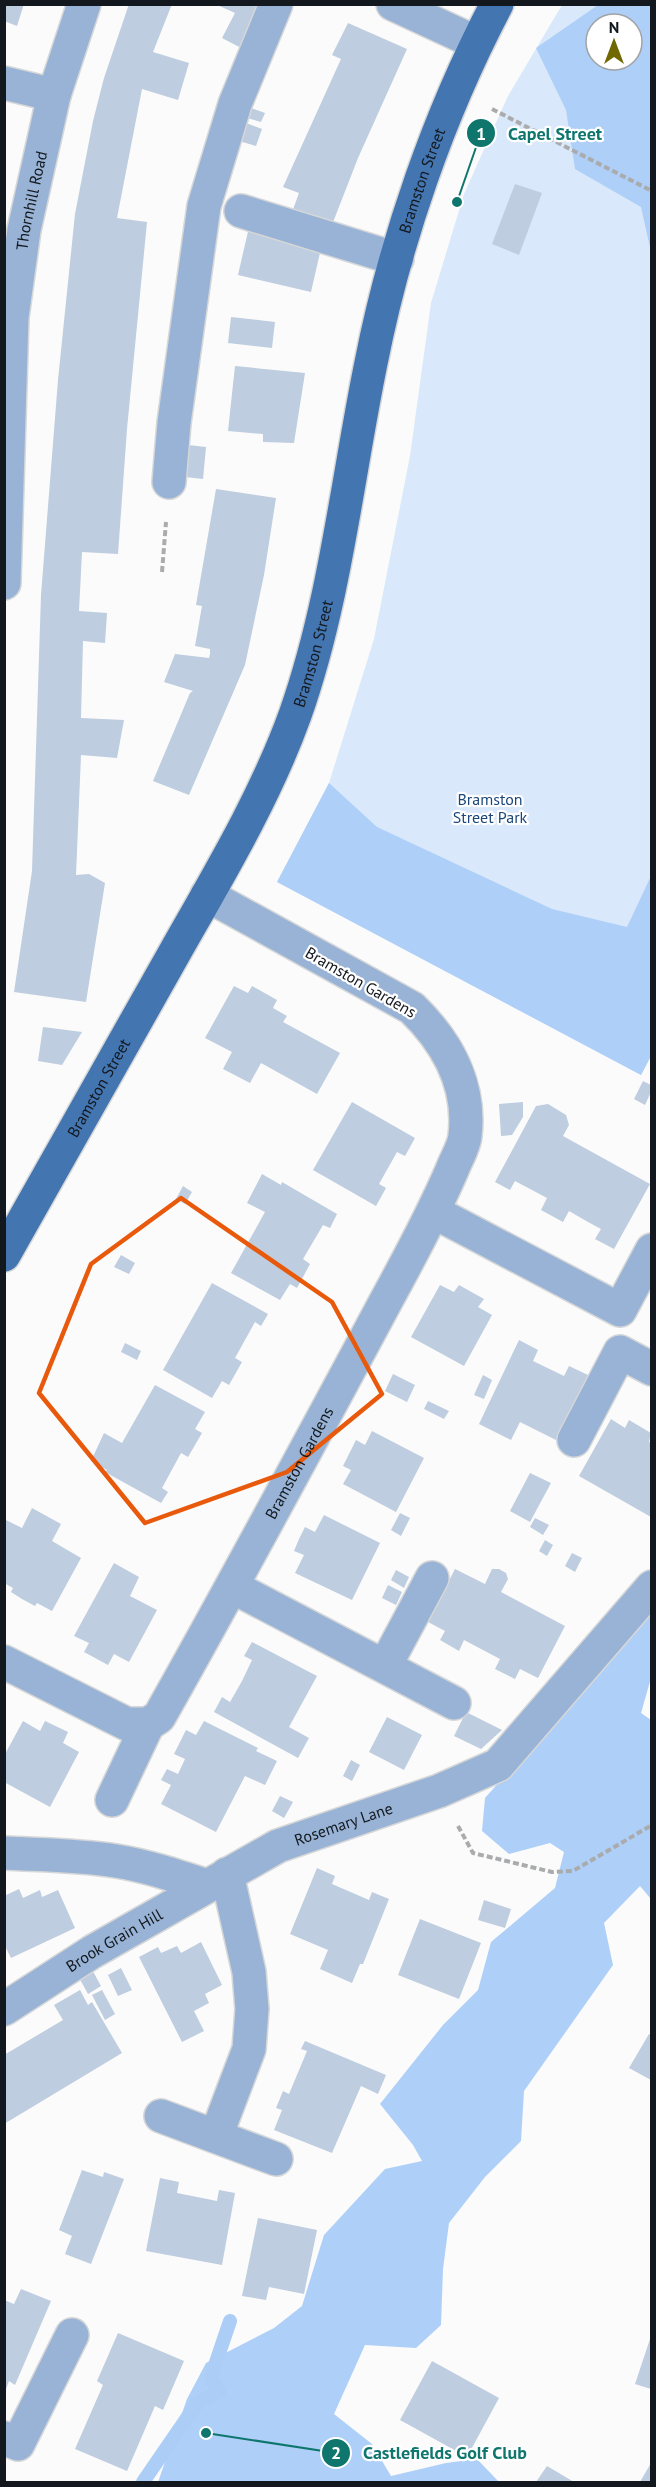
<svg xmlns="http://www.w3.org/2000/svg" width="656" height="2487" viewBox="0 0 656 2487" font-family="'PT Sans',sans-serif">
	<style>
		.green { fill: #d9e8fa; fill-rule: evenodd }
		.forest { fill: #aecff8; fill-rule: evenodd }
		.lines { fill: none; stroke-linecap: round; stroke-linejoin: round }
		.stream { stroke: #accdf6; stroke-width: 14 }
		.building { fill: #becddf }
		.minor-casing { stroke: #d6d7d8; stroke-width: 36 }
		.major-casing { stroke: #d6d7d8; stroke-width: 36 }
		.path { stroke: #aaabad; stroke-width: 4; stroke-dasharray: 6 3; stroke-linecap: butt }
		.minor { stroke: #98b3d5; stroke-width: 33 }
		.major { stroke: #4375b1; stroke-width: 33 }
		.marked { fill: none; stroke: #e8590c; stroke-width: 4.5; stroke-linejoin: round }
		.labels { text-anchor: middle; stroke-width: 4.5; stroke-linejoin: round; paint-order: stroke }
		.street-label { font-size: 16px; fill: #13181e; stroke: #fff }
		.park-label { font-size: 16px; fill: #1a4678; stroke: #fff }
		.leader { fill: none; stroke: #0f766e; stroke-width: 2 }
		.callout-dot { fill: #0f766e; stroke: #fff; stroke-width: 2 }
		.mark-label { font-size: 18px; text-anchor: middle; font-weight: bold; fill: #fff }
		.callout-label { font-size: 18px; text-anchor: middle; font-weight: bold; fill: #0f766e; stroke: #fff; stroke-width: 4.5; stroke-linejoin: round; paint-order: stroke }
	</style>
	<rect width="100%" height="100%" fill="#fbfbfb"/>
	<path class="green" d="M562,5H651V1056L641,1075L277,882L329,783L374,639L410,456L431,303L464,194L508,96ZM596,24H632V60H596Z"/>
	<g class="forest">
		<path d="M598,5H651V252L641,207L575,169L566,110L536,48ZM596,24H632V60H596Z"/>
		<path d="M329,783L377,827L552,909L627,927L651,876V1056L641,1075L277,882Z"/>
		<path d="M651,1611V1678L641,1713L651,1720V1899L640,1886L604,1923L613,1965L524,2091L521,2141L485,2177L449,2223L443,2269L441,2325L416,2348L365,2345L334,2414L372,2444L391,2476L446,2463L477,2459L499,2482H158L187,2399L206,2363L274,2328L302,2306L324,2235L385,2169L422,2161L413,2145L380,2104L443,2025L478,1990L491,1942L555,1888L564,1852L550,1843L509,1854L482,1831L485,1798Z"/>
	</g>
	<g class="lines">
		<path class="stream" d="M143,2482L198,2402L219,2392L211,2377L230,2321"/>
	</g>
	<g class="building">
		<path d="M4,4H24L17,26L4,21Z"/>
		<path d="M129,4H172L153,52L189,63L178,100L142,89L117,218L147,222L127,429L118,554L82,552L79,611L107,613L105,643L83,641L81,718L124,720L117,758L81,755L76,875L89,874L105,883L86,1002L14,992L32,871L41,595L58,380L75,214L93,121L104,78Z"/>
		<path d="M215,4H265L243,49L222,38L235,13Z"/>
		<path d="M348,23L407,49L358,158L330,230L291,215L299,193L283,187L341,59L332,55Z"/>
		<path d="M251,108L265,113L261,122L247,118Z"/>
		<path d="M246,123L262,129L256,146L239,141Z"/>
		<path d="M515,184L542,193L519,255L492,244Z"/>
		<path d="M249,227L322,244L311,292L238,275Z"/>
		<path d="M231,317L275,322L272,348L228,343Z"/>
		<path d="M235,366L305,373L294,443L263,442V434L228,431Z"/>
		<path d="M179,444L206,447L203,479L176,476Z"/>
		<path d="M216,489L276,498L264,575L245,665L189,795L153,781L190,693L193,691L164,682L175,654L209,658L210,654V649L195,646L202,606L196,605Z"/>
		<path d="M234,986L248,993L252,986L277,1000L273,1008L287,1016L283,1022L340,1053L317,1094L261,1063L250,1083L223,1069L232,1052L205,1038Z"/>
		<path d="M43,1027L82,1032L62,1065L38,1061Z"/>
		<path d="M643,1081L651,1085V1092L645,1105L634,1099Z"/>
		<path d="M352,1102L415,1138L405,1156L397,1152L379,1184L386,1188L376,1206L313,1170Z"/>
		<path d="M523,1102V1117L512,1135L501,1136L499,1104Z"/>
		<path d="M548,1104L566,1115L569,1125L563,1136L650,1184L614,1249L595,1239L601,1229L588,1222L569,1211L563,1222L541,1210L547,1198L515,1181L510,1190L495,1182L536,1106Z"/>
		<path d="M262,1174L281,1185L282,1182L337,1214L330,1228L323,1225L303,1259L310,1264L297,1288L290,1284L280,1300L231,1273L265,1212L247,1203Z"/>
		<path d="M183,1186L192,1192L185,1204L176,1199Z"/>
		<path d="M121,1255L135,1263L129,1274L114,1267Z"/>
		<path d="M212,1283L268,1314L261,1326L255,1322L235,1358L242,1362L229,1385L222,1381L212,1398L163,1370Z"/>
		<path d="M440,1285L454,1292L459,1285L484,1299L478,1307L492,1315L464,1366L411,1337Z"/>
		<path d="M519,1340L538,1350L533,1361L564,1376L569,1366L590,1376L558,1441L520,1422L511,1440L479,1424Z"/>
		<path d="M125,1343L141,1351L137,1360L121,1352Z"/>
		<path d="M393,1374L415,1385L407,1402L385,1391Z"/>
		<path d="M483,1375L492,1380L484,1399L474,1395Z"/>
		<path d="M155,1385L205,1412L195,1429L202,1433L188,1457L181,1453L162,1488L168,1492L161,1503L105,1472L107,1470L91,1461L104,1433L122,1443Z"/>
		<path d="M428,1401L449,1411L444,1419L424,1409Z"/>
		<path d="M611,1419L625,1428L629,1420L651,1433L649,1442L651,1443V1517L579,1476Z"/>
		<path d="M372,1431L424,1458L396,1512L343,1484L351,1470L343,1466L356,1440L365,1445Z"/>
		<path d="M530,1473L551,1483L530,1522L510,1511Z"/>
		<path d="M32,1508L61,1524L52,1541L81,1558L52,1611L37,1603L35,1606L22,1599L11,1592L13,1588L4,1583V1519L22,1528Z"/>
		<path d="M400,1513L410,1518L401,1536L391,1530Z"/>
		<path d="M324,1515L380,1543L352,1600L295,1573L304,1555L294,1551L299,1539L305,1527L315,1532Z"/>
		<path d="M535,1518L549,1525L543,1535L530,1527Z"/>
		<path d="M545,1540L553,1545L547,1556L539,1551Z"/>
		<path d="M572,1553L582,1558L575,1572L565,1566Z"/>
		<path d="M114,1563L139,1577L130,1596L157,1610L129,1662L114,1654L108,1665L84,1652L89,1643L74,1636Z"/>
		<path d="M455,1569L485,1584L492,1569H499L506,1573L508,1579L501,1592L565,1626L538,1678L520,1669L515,1679L495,1669L500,1659L464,1640L459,1651L440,1640L445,1631L428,1622Z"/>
		<path d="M396,1570L409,1577L404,1588L391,1580Z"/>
		<path d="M388,1585L402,1592L396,1605L382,1598Z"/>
		<path d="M252,1642L317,1676L289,1727L309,1738L298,1758L214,1712L222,1697L230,1702L242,1681L252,1660L244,1656Z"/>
		<path d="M466,1712L502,1730L481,1749L454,1736Z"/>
		<path d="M387,1717L422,1735L404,1770L369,1752Z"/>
		<path d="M23,1721L40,1731L45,1721L68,1732L63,1743L79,1752L50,1807L4,1782V1756Z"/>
		<path d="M204,1721L258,1748L256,1751L277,1761L265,1785L245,1776L216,1832L161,1804L171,1785L161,1780L167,1769L178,1774L185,1759L174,1754L186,1730L196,1735Z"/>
		<path d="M351,1760L360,1765L352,1781L343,1776Z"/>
		<path d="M280,1796L293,1802L284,1818L272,1811Z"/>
		<path d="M317,1868L335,1876L332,1884L369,1900L372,1892L389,1899L363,1964H360L352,1983L320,1969L328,1950L290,1934Z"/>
		<path d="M19,1889L23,1898L40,1890L42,1897L58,1890L75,1928L11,1958L4,1944V1896Z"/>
		<path d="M484,1900L511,1909L505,1928L478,1920Z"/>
		<path d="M420,1919L481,1943L459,1999L398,1975Z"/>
		<path d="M201,1942L222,1985L205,1994L209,2003L194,2011L204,2031L182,2042L139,1957L158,1947L161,1953L177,1946L181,1953Z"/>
		<path d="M89,1964L101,1986L88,1994L76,1972Z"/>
		<path d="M121,1968L132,1990L118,1996L108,1975Z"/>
		<path d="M80,1990L88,2005L92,2002L122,2053L4,2124V2055L63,2020L54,2005Z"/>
		<path d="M102,1990L115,2014L105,2020L92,1995Z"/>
		<path d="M649,2034L651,2035V2080L629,2068Z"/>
		<path d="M305,2041L386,2075L378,2094L361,2086L332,2153L274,2130L282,2110L276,2108L283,2091L289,2094L307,2051L301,2049Z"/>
		<path d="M82,2170L103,2177L104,2172L124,2179L91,2264L65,2254L72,2236L59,2230Z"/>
		<path d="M160,2178L179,2182L177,2193L217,2201L219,2190L235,2193L222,2265L146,2251Z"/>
		<path d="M258,2218L317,2230L304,2294L269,2287L266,2300L242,2296Z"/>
		<path d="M21,2289L51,2301L15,2385L9,2381L5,2392L4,2300L14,2304Z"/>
		<path d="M118,2333L184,2361L163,2410L155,2406L127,2471L75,2449L103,2385L97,2381Z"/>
		<path d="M651,2336V2389L635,2384Z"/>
		<path d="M432,2361L499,2398L467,2457L400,2420Z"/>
		<path d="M651,2463V2482H640Z"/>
		<path d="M547,2466L574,2482H536Z"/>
	</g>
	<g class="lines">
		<defs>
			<g id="minor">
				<path d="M393,4L477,43"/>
				<path d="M4,83L54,95"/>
				<path d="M241,211L397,259"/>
				<path d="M169,482L174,423L204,206L235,104L276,4"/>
				<path id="s1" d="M4,583L12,317L24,230L54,95L84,4"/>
				<path d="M434,1212L620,1310L652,1250"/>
				<path d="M574,1440L620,1352L652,1369"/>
				<path d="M233,1587L454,1703"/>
				<path id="s2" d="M4,1662L127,1724H148L159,1717C237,1579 312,1439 387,1299C410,1257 433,1214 452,1170C456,1159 464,1147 465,1136C471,1085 447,1042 412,1008L207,895"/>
				<path d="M385,1666L432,1578"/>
				<path d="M112,1800L148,1724"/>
				<path d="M4,1853C42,1855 79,1855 116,1861C147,1866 177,1876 207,1886"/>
				<path id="s3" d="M4,2009L92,1952L278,1846L439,1791L498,1765L652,1587"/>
				<path d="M161,2116L276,2159"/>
				<path d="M216,2136L249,2049L252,2009L249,1972L227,1874"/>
				<path d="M4,2438L18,2444L72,2335"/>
			</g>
			<g id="major">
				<path id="s4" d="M4,1255C61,1154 118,1053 175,952C218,876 265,798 295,715C335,602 347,480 371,363C395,241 439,114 497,4"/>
			</g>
		</defs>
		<use href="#minor" class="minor-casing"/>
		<use href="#major" class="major-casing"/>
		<g class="path">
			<path d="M492,109L652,191"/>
			<path d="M162,572L166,522"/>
			<path d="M458,1826L473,1853L552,1872L573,1871L652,1825"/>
		</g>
		<use href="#minor" class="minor"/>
		<use href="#major" class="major"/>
	</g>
	<path class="marked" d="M181,1198L332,1302L382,1394L287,1472L145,1523L39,1393L91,1264Z"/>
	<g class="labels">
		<g class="street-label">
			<text dy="6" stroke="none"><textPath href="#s4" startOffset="1164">Bramston Street</textPath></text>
			<text dy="6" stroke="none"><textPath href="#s1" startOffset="384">Thornhill Road</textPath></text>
			<text dy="6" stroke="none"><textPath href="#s4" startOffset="678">Bramston Street</textPath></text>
			<text transform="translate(361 982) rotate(30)" y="6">Bramston Gardens</text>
			<text dy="6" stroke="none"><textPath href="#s4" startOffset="192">Bramston Street</textPath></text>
			<text dy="6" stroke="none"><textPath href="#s2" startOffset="462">Bramston Gardens</textPath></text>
			<text dy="6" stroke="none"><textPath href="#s3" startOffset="388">Rosemary Lane</textPath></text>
			<text dy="6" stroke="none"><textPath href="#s3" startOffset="130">Brook Grain Hill</textPath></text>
		</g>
		<g class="park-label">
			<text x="490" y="805">Bramston<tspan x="490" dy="18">Street Park</tspan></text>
		</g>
	</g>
	<path class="leader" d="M457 202L481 133M206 2433L336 2453"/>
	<g class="callout-dot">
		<circle cx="457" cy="202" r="6"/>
		<circle cx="206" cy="2433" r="6"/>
		<circle cx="481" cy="133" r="15"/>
		<circle cx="336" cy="2453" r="15"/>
	</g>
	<g class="mark-label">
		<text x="481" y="140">1</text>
		<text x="336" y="2459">2</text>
	</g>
	<g class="callout-label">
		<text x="555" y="140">Capel Street</text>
		<text x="445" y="2459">Castlefields Golf Club</text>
	</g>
	<rect width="656" height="2487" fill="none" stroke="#13181e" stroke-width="12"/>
	<g transform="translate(614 42)"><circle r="28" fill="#ffffff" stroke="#a1a3a5" stroke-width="1.5"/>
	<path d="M0-4.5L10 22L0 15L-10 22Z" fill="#706800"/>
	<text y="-9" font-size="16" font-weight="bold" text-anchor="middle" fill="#13181e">N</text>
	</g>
</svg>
